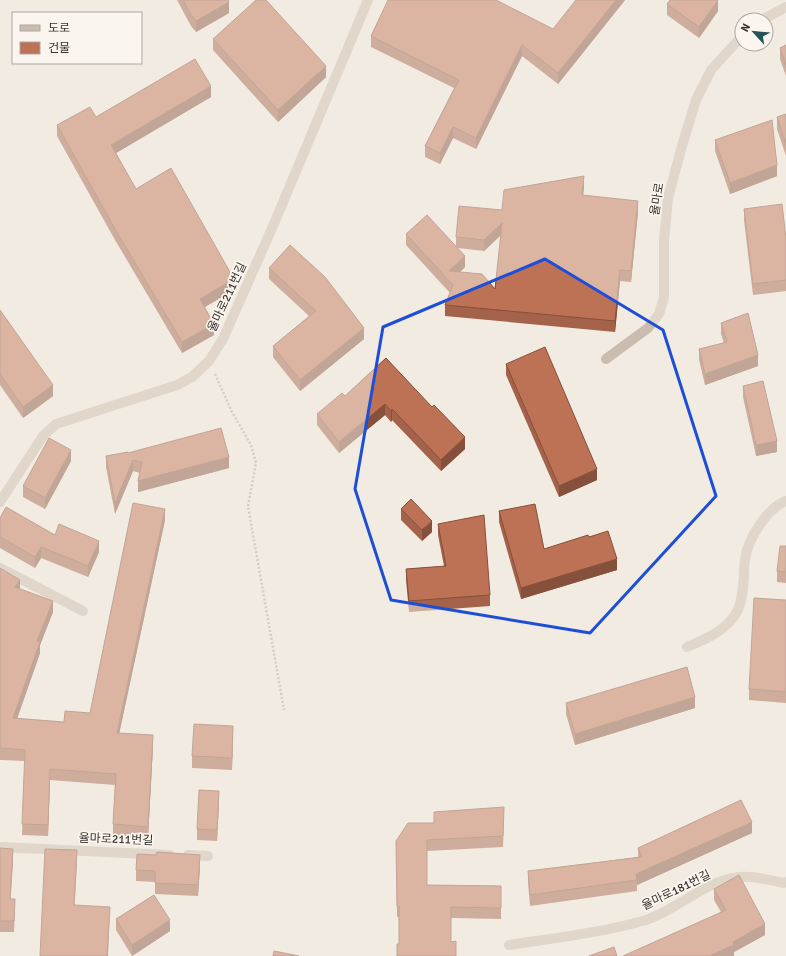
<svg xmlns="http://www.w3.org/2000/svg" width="786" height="956" viewBox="0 0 786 956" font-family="Signika,'Noto Sans KR',sans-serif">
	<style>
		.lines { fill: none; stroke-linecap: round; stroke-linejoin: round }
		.path { stroke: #b6a699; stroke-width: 2.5; stroke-dasharray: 2 2; stroke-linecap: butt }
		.minor { stroke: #cabcae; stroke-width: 10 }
		.wall { fill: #a36249; fill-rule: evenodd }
		.shaded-wall { fill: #85503c }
		.building { fill: #be7255; stroke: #85503c }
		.marked { fill: none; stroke: #1d4ed8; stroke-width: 3; stroke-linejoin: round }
		.labels { text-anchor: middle; stroke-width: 3.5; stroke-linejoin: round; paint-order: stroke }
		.street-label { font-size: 12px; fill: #39312c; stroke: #faf5ef }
	</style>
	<rect width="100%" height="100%" fill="#f2ebe2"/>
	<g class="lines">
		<path class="path" d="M215,374L232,412L251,445L256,463L248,506L284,710"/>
		<g class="minor">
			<path d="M762,20L786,7"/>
			<path d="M606,359L648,328L659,314L664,297V241L668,198L682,146L696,100L711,70L742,36"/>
			<path d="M0,502L43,436L56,424L177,385L192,377L209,361L223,339L273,226L368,0"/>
			<path d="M0,568L83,611"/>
			<path d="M687,647C706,639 728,630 738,610C745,593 743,576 745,559C748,539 767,508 786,501"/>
			<path d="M0,847L170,855"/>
			<path d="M188,855L208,856"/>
			<path d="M509,945C555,938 601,933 646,920C677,910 701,884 733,878C749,874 768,880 784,883L786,882"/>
		</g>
	</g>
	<g class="wall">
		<path d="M177,0H228L229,13L196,32L191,26Z"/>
		<path d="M576,0H625L558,84L522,56L476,149L453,138L440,164L425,157V146L454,88L371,47V36L553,29Z"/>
		<path d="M667,4L718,11L699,38L667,15Z"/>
		<path d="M213,39L326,77L278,122L213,50Z"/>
		<path d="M786,45V76L780,59V48Z"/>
		<path d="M211,97L116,153L136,189L234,290L204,307L214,335L182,353L115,240L57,136V125Z"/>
		<path d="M786,114V156L777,129V117Z"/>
		<path d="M715,140L777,176L730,194L715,151Z"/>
		<path d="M584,187L583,195L638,212L631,282L620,281L615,332L445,316V305L450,293L406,245V234L456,246V237L502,210ZM501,235L495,289L460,272L465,267L458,248L484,251Z"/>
		<path d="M744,209L786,238V291L753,295L744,220Z"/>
		<path d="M269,268L364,339L300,391L273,357V346L309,316L269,279Z"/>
		<path d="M0,310L53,396L23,418L0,385Z"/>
		<path d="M721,323L758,366L705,385L699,360V349L724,343L721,334Z"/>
		<path d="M386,358L465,449L441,471L392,420L391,422L385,415L339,453L317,425V414L345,396Z"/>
		<path d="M506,364L597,480L559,497L506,375Z"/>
		<path d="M743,386L777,452L756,456L743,397Z"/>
		<path d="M128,453L229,468L138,492L140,473L133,471L115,514L106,467V456Z"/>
		<path d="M71,461L45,509L23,497V486Z"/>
		<path d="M401,509L432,532L422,541L401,520Z"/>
		<path d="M499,511L544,549L617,570L521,599L499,522Z"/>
		<path d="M0,518L55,535L99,552L88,577L41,558L35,568L0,548Z"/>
		<path d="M165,520L119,733L153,746L148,838L113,835V824L115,785L50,780L48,836L22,835L25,761L0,760V568L20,589L53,612L40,645V653L17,719L64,722L90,713Z"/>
		<path d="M438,524L490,595V606L409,612L406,580V569L444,566L438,535Z"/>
		<path d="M786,546V583L777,582V571Z"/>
		<path d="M786,600V703L749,700V689Z"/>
		<path d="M566,703L695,708L575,745L566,714Z"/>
		<path d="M233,737L232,770L192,768V756Z"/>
		<path d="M219,802L217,841L197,840V829Z"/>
		<path d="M434,812L504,818L503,847L427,851V885L501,886V919L451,918V942L456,956H397V944H399V917H397L396,853L434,823Z"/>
		<path d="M752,833L637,885V891L530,906L528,882V871L638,857V848Z"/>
		<path d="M0,848L13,860L10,899L15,910L14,932H0Z"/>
		<path d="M200,866L198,896L155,894V882L136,881V870Z"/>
		<path d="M714,889L765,935L734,952V956L721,912L714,900Z"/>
		<path d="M116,919L170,931L132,956L116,930Z"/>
	</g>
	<g class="shaded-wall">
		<path d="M616,0H625L558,84V73Z"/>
		<path d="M718,0V11L699,38V27Z"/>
		<path d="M229,2V13L196,32V21Z"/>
		<path d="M522,45V56L476,149V138Z"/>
		<path d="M326,66V77L278,122V110Z"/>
		<path d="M211,86V97L111,156V145Z"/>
		<path d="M453,127V138L440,164V153Z"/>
		<path d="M777,165V176L730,194V183Z"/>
		<path d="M584,176V187L582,206V195Z"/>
		<path d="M638,201V212L631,282V271Z"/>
		<path d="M502,223V234L484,251V240Z"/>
		<path d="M465,256V267L450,282L449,271Z"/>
		<path d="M620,270V281L615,332V321Z"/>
		<path d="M234,279V290L200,310V299Z"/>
		<path d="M214,324V335L182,353V342Z"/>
		<path d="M364,328V339L300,391V380Z"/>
		<path d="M758,355V366L705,385V374Z"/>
		<path d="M53,385V396L23,418V407Z"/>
		<path d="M385,404V415L339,453V442Z"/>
		<path d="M392,409V420L391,422V411Z"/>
		<path d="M465,437V449L441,471V460Z"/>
		<path d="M777,441V452L756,456V445Z"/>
		<path d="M71,450V461L45,509V498Z"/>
		<path d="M229,457V468L138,492V481Z"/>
		<path d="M133,460V471L115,514V503Z"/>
		<path d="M597,469V480L559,497V486Z"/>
		<path d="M165,509V520L117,744V733Z"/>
		<path d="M432,521V532L422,541V530Z"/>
		<path d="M99,541V552L88,577V566Z"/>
		<path d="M41,547V558L35,568V557Z"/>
		<path d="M617,559V570L521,599V588Z"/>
		<path d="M20,580V591L15,587Z"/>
		<path d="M53,601V612L40,645V653L13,730V718L37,641Z"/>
		<path d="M695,697V708L575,745V734Z"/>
		<path d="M233,726V737L232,770V758Z"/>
		<path d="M153,735V746L148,838V827Z"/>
		<path d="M50,769V780L48,836V825Z"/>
		<path d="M219,791V802L217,841V830Z"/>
		<path d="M752,822V833L637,885L636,874Z"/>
		<path d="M13,849V860L10,910V899Z"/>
		<path d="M77,850V861L74,917V905Z"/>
		<path d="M200,855V866L198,896V885Z"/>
		<path d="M110,907L108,956H107Z"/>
		<path d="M170,920V931L132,956V945Z"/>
		<path d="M765,924V935L734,952V956H709Z"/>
	</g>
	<g class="building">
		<path d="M183,0H228L229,2L196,21L191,15Z"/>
		<path d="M256,0H266L326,66L278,110L213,39Z"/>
		<path d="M388,0H496L553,29L576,0H616L558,73L522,45L476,138L453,127L440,153L425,146L459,80L371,36Z"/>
		<path d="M670,0H718L699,27L667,4Z"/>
		<path d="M786,45V65L780,48Z"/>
		<path d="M195,59L211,86L111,145L136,189L171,168L234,279L200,299L214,324L182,342L115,229L57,125L90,107L96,117Z"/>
		<path d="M786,114V144L777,117Z"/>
		<path d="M772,120L777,165L730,183L715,140Z"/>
		<path d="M584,176L582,195L638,201L631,271L620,270L615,321L445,305L453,285L406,234L427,215L465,256L449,271L482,274L495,289L502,223L484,240L456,237L459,206L502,210L504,190Z"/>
		<path d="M782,204L786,238V280L753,284L744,209Z"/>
		<path d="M290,245L325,277L364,328L300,380L273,346L316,311L269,268Z"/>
		<path d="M0,310L53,385L23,407L0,374Z"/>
		<path d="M748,313L758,355L705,374L699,349L727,342L721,323Z"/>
		<path d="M545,347L597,469L559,486L506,364Z"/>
		<path d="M386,358L432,407L434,405L465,437L441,460L392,409L391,411L385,404L339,442L317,414L342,393L345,396Z"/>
		<path d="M763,381L777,441L756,445L743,386Z"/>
		<path d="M221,428L229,457L138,481L142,462L133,460L115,503L106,456L128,452V453Z"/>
		<path d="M49,438L71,450L45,498L23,486Z"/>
		<path d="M411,499L432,521L422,530L401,509Z"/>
		<path d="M133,503L165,509L117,733L153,735L148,827L113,824L116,774L50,769L48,825L22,824L25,750L0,748V568L20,580L15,587L53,601L37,641L40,642L13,718L64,722L65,711L90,713Z"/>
		<path d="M535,504L544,549L588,535L589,537L608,531L617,559L521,588L499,511Z"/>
		<path d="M6,507L55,535L59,524L99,541L88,566L41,547L35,557L0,537V518Z"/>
		<path d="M484,515L490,595L409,601L406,569L446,566L438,524Z"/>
		<path d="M780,546H786V572L777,571Z"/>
		<path d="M754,598L786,600V692L749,689Z"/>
		<path d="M687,667L695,697L575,734L566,703Z"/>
		<path d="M194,724L233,726L232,758L192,756Z"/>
		<path d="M199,790L219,791L217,830L197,829Z"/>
		<path d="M741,800L752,822L636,874L637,880L530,895L528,871L642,857L638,848Z"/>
		<path d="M504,807L503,836L427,840V885L501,886V908L451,907V942L456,941V956H397V944H399V906H397L396,841L408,823H434V812Z"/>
		<path d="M0,848L13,849L10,899H15L14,921H0Z"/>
		<path d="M45,849L77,850L74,905L110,907L107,956H40Z"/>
		<path d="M157,852L200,855L198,885L155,883V871L136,870L137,854L156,855Z"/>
		<path d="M739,875L765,924L733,942L734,945L709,956H623L726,910L714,889Z"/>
		<path d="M154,895L170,920L132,945L116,919Z"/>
		<path d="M614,947L617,956H589Z"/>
		<path d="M274,951L299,956H273Z"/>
	</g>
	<path d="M0 0H786V956H0ZM545,259L663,330L716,496L590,633L391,600L355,489L383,327Z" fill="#f2ebe2" fill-opacity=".55" fill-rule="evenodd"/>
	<path class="marked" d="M545,259L663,330L716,496L590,633L391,600L355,489L383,327Z"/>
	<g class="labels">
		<g class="street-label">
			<text transform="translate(657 199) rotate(-81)" y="4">율마로</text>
			<text transform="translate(227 297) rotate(-65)" y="4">율마로211번길</text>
			<text transform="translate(116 839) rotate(2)" y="4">율마로211번길</text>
			<text transform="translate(676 890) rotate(-26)" y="4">율마로181번길</text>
		</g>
	</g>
	<rect x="12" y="12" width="130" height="52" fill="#faf5ef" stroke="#ada7a1"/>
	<rect x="20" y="25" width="20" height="6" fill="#cabcae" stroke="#ada7a1"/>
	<text x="48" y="32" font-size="12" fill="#39312c">도로</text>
	<rect x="20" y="42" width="20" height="12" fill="#be7255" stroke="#ada7a1"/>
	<text x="48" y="52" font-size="12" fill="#39312c">건물</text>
	<g transform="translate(754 32) rotate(297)"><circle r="19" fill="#faf5ef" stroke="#ada7a1"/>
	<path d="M0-3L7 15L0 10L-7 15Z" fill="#245359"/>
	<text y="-6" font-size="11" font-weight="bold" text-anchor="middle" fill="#39312c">N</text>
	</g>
</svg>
